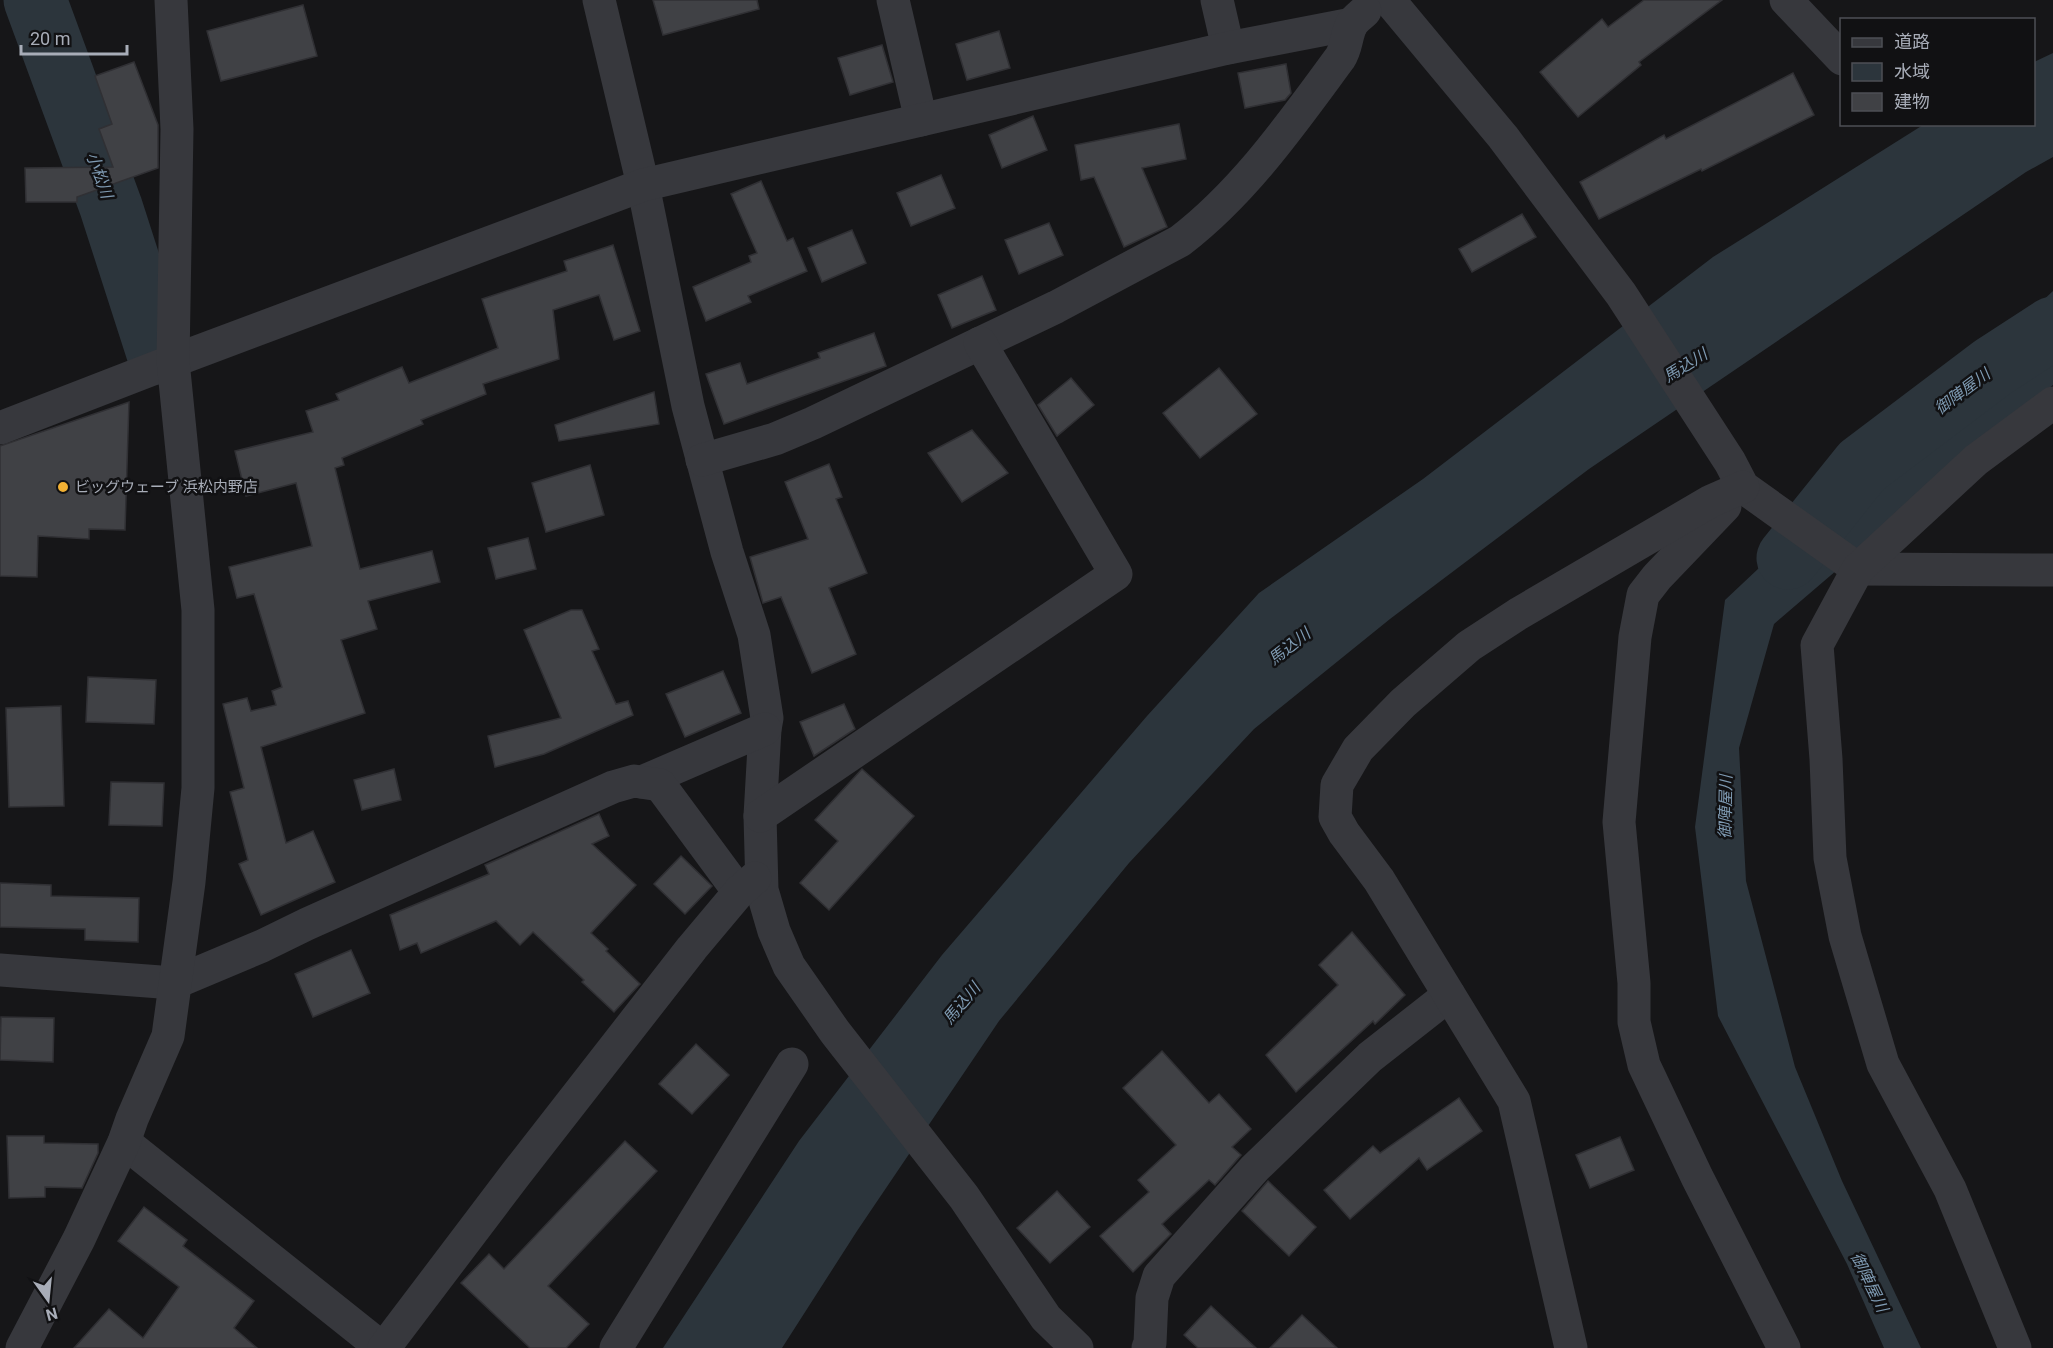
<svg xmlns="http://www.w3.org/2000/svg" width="2053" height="1348" viewBox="0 0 2053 1348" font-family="Roboto,'Noto Sans JP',sans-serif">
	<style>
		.water { fill: #2c353c }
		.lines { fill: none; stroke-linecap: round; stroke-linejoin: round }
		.river { stroke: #2c353c; stroke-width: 63 }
		.building { fill: #404145; stroke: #303034; stroke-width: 1.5 }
		.minor { stroke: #37383d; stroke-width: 33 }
		.poi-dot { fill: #f2b134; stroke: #111113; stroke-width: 2 }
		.labels { text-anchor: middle; stroke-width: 5; stroke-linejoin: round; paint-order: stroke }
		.poi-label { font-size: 15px; fill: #a8adb8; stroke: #111113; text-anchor: start }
		.water-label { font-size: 16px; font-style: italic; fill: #7f9bb3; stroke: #111113 }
	</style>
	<rect width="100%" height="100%" fill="#161618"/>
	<g class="water">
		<path d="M2053,53V157L2026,172L1589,469L1390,619L1254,729L1129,863L999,1021L857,1231L782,1348H663L799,1141L942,955L1147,716L1259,593L1423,479L1713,257L1923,125L2034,124V62Z"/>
		<path d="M2053,291V385L1774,624L1739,748L1746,881L1795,1067L1842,1181L1921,1348H1884L1847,1264L1718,1016L1695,827L1725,600Z"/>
	</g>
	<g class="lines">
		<g class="river">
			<path d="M35,0L111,207L158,353"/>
			<path d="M1788,558L1862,466L1993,367L2053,328"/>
		</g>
	</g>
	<g class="building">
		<path d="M653,0H757L759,9L663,35Z"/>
		<path d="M1644,0H1722L1639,62L1641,65L1578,117L1540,72L1602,19L1608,27Z"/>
		<path d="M303,5L317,56L221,81L207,31Z"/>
		<path d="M999,31L1010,68L967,80L956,44Z"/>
		<path d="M882,45L893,82L850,95L838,58Z"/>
		<path d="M134,62L158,125V168L77,197V202H26L25,168L113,167L99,129L112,124L95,76Z"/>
		<path d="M1286,64L1291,93L1285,100L1245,108L1238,73Z"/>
		<path d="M1793,73L1814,115L1702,171L1701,169L1599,219L1580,182L1664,135L1666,139Z"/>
		<path d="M1033,116L1047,150L1002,168L989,135Z"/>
		<path d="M1179,124L1186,159L1142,168L1167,227L1124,247L1094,177L1081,180L1075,145Z"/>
		<path d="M941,175L955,208L911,226L897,193Z"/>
		<path d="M761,181L787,241L793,238L807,271L748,296L751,302L706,321L693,287L751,262L749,256L757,253L731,194Z"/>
		<path d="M1522,214L1536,237L1472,272L1459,249Z"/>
		<path d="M1049,223L1063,255L1019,274L1005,240Z"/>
		<path d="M852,230L866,263L822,282L808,248Z"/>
		<path d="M613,245L640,331L614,340L599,295L553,310L559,359L483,384L486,394L421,420L423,424L342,458L344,465L335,468L360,569L432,551L440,582L368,601L377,629L341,640L365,713L261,747L286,843L313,831L335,882L261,915L239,864L248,860L230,792L244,788L223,704L247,698L251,711L276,705L272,691L282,687L254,594L237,598L229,567L312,546L296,483L246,496L235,451L313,432L306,411L339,400L336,394L402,367L409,383L498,348L482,299L567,271L564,261Z"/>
		<path d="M982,276L996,310L952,328L938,295Z"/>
		<path d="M874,333L886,366L724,424L706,374L740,363L747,384L820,358L818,353Z"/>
		<path d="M1219,368L1257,414L1200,458L1163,413Z"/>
		<path d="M1071,378L1094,405L1057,436L1038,405Z"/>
		<path d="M654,392L659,424L559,441L555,425Z"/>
		<path d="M129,402L125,530L89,529V539L38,536L37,577L0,576V446Z"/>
		<path d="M972,430L1008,473L962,502L928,453Z"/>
		<path d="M829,464L842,497L836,499L867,573L829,588L856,654L812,673L781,597L763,603L750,557L808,539L785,482Z"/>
		<path d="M590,465L604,515L546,532L532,483Z"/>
		<path d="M528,538L536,569L496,579L488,548Z"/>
		<path d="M571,610H582L599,649L592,651L616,704L628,701L633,715L544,754L495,767L488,736L561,718L524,630Z"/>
		<path d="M723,671L741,713L685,737L666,694Z"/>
		<path d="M88,677L156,680L154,724L86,722Z"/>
		<path d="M844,704L855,729L814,756L800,722Z"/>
		<path d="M61,706L64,806L9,807L6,708Z"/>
		<path d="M394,769L401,800L362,810L354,780Z"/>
		<path d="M862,769L914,816L829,910L800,883L838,841L815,820Z"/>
		<path d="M111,782L164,783L162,826L109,825Z"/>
		<path d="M599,814L609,836L592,844L636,885L591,933L608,949L606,951L640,984L614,1012L582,982L584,980L533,932L520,945L496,921L421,953L417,943L400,950L390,915L489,874L485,865Z"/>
		<path d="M681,856L712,886L685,914L654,884Z"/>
		<path d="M0,883L51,885V896L139,898L138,942L85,940V929L0,927Z"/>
		<path d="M1352,932L1405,995L1375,1024L1373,1021L1296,1092L1266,1055L1338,985L1319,965Z"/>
		<path d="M351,950L370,993L313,1017L295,974Z"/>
		<path d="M1,1017L54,1018L53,1062L0,1060Z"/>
		<path d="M696,1044L729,1075L692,1114L659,1084Z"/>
		<path d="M1162,1051L1209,1103L1219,1094L1251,1129L1232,1147L1241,1155L1215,1185L1209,1180L1162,1224L1171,1234L1133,1272L1100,1236L1149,1192L1138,1180L1176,1145L1123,1088Z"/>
		<path d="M1459,1098L1482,1131L1427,1170L1419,1158L1350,1219L1324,1190L1373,1146L1380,1153Z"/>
		<path d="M7,1136H44V1143L98,1144V1153L82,1188L45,1187V1197L9,1198Z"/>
		<path d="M1620,1137L1634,1170L1590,1188L1576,1155Z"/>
		<path d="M625,1141L657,1171L548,1286L589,1324L566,1348H530L461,1283L489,1254L504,1269Z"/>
		<path d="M1268,1181L1316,1227L1289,1256L1242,1211Z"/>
		<path d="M1057,1191L1090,1227L1050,1263L1017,1228Z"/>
		<path d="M144,1207L187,1240L183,1246L254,1301L234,1328L257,1348H74L109,1309L143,1338L179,1287L118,1241Z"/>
		<path d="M1211,1306L1256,1348H1198L1184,1335Z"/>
		<path d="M1302,1315L1337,1348H1270Z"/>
	</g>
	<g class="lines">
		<g class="minor">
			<path d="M599,0L643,185L688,406L727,552L754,635L767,718L765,729L760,816L762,890L774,931L789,966L835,1032L964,1197L1046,1318L1077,1348"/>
			<path d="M893,0L921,120"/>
			<path d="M1217,0L1228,48"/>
			<path d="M1389,0L1503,137L1621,294L1730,462L1743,487L1858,569L2053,570"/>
			<path d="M1786,0L1842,59"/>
			<path d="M0,428L173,361L643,185L1228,48L1352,24"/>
			<path d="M702,460L775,439L813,423L1056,307L1180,241C1245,191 1292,123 1340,58C1347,48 1346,34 1352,24C1355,19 1361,15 1365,11"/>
			<path d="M1725,506L1657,577L1643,595L1635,637L1619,822L1634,983V1022L1644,1065L1697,1177L1784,1348"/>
			<path d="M642,782L765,729"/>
			<path d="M760,816L1116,574L980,343"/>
			<path d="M0,970L174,983L262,946L307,924L613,787L634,781L660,785L739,892"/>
			<path d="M124,1142L382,1348"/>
			<path d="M22,1348L79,1239L124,1142L132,1119L168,1036L189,882L198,788V610L173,361L177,129L171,0"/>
			<path d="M384,1348L515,1175L692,948L739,892L755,878"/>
			<path d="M616,1348L792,1064"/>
			<path d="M1148,1348L1150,1343L1152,1298L1159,1276L1255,1168L1370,1057L1449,995"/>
			<path d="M1571,1348L1514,1101L1379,880L1344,833L1335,817L1337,785L1358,749L1403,703L1469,646L1518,614L1711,501L1743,487"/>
			<path d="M2015,1348L1950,1189L1883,1064L1845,936L1830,858L1826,759L1817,645L1858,569L1976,460L2053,403"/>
		</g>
	</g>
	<circle class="poi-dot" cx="63" cy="487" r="6"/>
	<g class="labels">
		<g class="poi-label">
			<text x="75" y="492">ビッグウェーブ 浜松内野店</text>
		</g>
		<g class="water-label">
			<text transform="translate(100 175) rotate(70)" y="6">小松川</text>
			<text transform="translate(1685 365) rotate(-32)" y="6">馬込川</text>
			<text transform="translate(1962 391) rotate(-37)" y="6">御陣屋川</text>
			<text transform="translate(1289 646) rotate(-38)" y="6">馬込川</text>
			<text transform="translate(1725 807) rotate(-89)" y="6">御陣屋川</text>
			<text transform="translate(961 1003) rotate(-50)" y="6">馬込川</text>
			<text transform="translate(1870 1282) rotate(64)" y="6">御陣屋川</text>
		</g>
	</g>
	<rect x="1840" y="18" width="195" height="108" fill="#111113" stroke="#4d4f55" stroke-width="1.5"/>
	<rect x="1852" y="38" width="30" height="9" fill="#37383d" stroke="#4d4f55" stroke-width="1.5"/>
	<text x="1894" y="48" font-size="18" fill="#a8adb8">道路</text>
	<rect x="1852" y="63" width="30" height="18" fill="#2c353c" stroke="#4d4f55" stroke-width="1.5"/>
	<text x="1894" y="78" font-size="18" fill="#a8adb8">水域</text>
	<rect x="1852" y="93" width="30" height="18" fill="#404145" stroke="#4d4f55" stroke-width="1.5"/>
	<text x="1894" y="108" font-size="18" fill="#a8adb8">建物</text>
	<g transform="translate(48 1300) rotate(165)" stroke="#111113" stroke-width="4.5" paint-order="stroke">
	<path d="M0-4.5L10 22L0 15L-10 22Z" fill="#a8adb8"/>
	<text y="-9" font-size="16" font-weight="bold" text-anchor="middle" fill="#a8adb8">N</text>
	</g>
	<path d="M21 45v9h106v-9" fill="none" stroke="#a8adb8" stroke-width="3"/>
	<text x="30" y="45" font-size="18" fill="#a8adb8" stroke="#111113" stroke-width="4.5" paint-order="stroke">20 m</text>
</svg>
